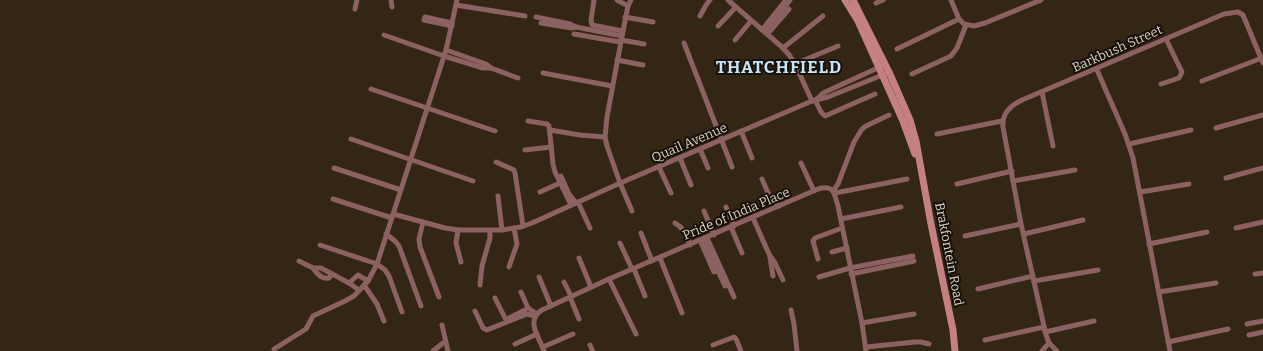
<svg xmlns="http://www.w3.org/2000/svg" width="1263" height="351" viewBox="0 0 1263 351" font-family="Bitter,serif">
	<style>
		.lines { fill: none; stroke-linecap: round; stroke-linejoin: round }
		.street { stroke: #8c6161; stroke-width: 5 }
		.secondary { stroke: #c58081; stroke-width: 7 }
		.labels { text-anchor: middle; stroke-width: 4; stroke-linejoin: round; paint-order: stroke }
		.street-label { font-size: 13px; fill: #dad2c7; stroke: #161009 }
		.district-label { font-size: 17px; font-weight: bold; letter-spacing: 1px; fill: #c7e3f7; stroke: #161009 }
	</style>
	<rect width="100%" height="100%" fill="#332614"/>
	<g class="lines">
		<g class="street">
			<path d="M391,0L392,7"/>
			<path d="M594,0L591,20L592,25L623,31"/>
			<path d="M617,0L628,6"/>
			<path d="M631,0L628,6L623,31L607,117L605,137L607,146L620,183L632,211"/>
			<path d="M728,0L783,48L790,56L795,64L812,101"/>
			<path d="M951,0L959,19L964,24L974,26L985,23L1041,0"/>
			<path d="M876,3L883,0"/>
			<path d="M456,5L525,16"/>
			<path d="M355,9L357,0"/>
			<path d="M700,16L706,5L710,0"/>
			<path d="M536,17L570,24L576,27"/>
			<path d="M625,17L653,22"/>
			<path d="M541,23L572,28L576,27L622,36"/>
			<path d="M452,26L424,20L425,17L452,23"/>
			<path d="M718,26L736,7"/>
			<path d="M762,30L786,0"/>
			<path d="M770,31L789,9"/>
			<path d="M765,32L790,0"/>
			<path d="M574,34L620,42"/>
			<path d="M384,35L444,56L483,68H491L518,78"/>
			<path d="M621,40L644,44"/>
			<path d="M735,40L751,21"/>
			<path d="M684,43L732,167"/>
			<path d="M783,48L823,16"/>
			<path d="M897,49L959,19"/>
			<path d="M446,50L486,64L491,68"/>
			<path d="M617,60L643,65"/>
			<path d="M795,64L838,46"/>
			<path d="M1097,70L1125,134L1133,158L1170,351"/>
			<path d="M543,73L612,86"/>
			<path d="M912,74L951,56L957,48L966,25"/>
			<path d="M1202,81L1262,58"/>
			<path d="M1161,84L1179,78L1182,72L1166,39"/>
			<path d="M371,89L495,131"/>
			<path d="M1042,92L1053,146"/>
			<path d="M817,99L823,93L882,66"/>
			<path d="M815,100L821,112L825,116L875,94"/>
			<path d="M528,121L547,124L549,126L553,164L555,172L571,205"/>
			<path d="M1216,128L1263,115"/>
			<path d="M550,130L580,135L605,137"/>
			<path d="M741,131L752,158"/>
			<path d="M937,134L1002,121"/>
			<path d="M351,139L473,181"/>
			<path d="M1129,144L1191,130"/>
			<path d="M700,149L708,168"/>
			<path d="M525,150L551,147"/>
			<path d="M680,158L691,185"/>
			<path d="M496,162L514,170L515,173L523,226"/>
			<path d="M801,163L814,191"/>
			<path d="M659,167L671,193"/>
			<path d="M334,168L401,190"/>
			<path d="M561,176L569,194L576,203"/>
			<path d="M1226,178L1263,168"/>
			<path d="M762,179L769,195L779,206"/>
			<path d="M1013,181L1075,170"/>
			<path d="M957,184L1012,171"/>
			<path d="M833,191L838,184L854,142L862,129L866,126L889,115"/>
			<path d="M540,192L560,183"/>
			<path d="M1140,192L1189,184"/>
			<path d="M835,193L907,179"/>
			<path d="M498,196L502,230"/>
			<path d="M333,199L392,218"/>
			<path d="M578,202L590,228"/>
			<path d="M726,207L734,226"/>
			<path d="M704,211L714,235"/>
			<path d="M393,214L445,228L458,230H502L521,227L532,223L618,184L812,101L828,97L885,74"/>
			<path d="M753,218L769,254L775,263L783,280"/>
			<path d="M841,219L901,207"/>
			<path d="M423,222L419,239L420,247L439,297"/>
			<path d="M675,223C684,228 686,235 690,245"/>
			<path d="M731,227L742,253"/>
			<path d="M1236,228L1263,222"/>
			<path d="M458,230L456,243L461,262"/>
			<path d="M641,233L652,261"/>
			<path d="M386,234L395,241L399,246L421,306"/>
			<path d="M1024,234L1083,220"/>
			<path d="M965,236L1021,224"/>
			<path d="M707,238L734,297"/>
			<path d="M703,239L725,286"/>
			<path d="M700,240L714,272"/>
			<path d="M620,243L632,269"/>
			<path d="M1149,244L1207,232"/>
			<path d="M320,245L377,264L385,270L389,276L402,312"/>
			<path d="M832,252L847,248"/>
			<path d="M770,257L773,276"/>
			<path d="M579,258L591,287"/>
			<path d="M660,258L682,313"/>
			<path d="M818,259L813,241L815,238L842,228"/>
			<path d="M299,261L313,268H321L349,283L359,290"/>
			<path d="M509,267L517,244L514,228"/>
			<path d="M313,268C317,274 322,280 329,278L332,274"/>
			<path d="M634,269L645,296"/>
			<path d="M851,274L914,261"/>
			<path d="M1255,274L1263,273"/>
			<path d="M539,277L551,306"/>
			<path d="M819,277L850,268L913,256"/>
			<path d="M609,279L636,334"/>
			<path d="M1034,281L1098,270"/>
			<path d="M564,282L571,296"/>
			<path d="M349,283L358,275L368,281"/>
			<path d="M364,285L377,304L384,321"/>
			<path d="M480,285L482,266L490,238V230"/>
			<path d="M978,289L1033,276"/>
			<path d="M521,292L528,308L537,314"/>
			<path d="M1159,292L1216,283"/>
			<path d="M570,297L579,319"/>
			<path d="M495,298L505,318L507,319L525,310"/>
			<path d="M791,310L794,324L797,351"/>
			<path d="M475,311L483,328L487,330L527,314L535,316"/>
			<path d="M862,323L914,314"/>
			<path d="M1247,324L1263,321"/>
			<path d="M442,325L448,351"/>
			<path d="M1045,332L1094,321"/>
			<path d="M1249,335L1263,332"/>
			<path d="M985,340L1044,327"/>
			<path d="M1168,342L1228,329"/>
			<path d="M515,344L537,334"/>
			<path d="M590,345L593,351"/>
			<path d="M713,345L734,337L736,339L741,351"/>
			<path d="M543,347L573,334"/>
			<path d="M866,347L915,342H921L929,344"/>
			<path d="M274,349L306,329L313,316L345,301L354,296L368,281L377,264L446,50L457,0"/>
			<path d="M433,351L443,343"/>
			<path d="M544,351C539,337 525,320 542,310L609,279L818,189C834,184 834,193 838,206L862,323L866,351"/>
			<path d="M1042,351L1049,343"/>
			<path d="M1057,351L1049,343L1046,335L1021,224L1003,127C1002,113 1010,106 1022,100L1224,14L1238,12L1243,15L1263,63"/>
		</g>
		<g class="secondary">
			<path d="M845,0L858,21L903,121L915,154"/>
			<path d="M853,0L889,72L910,120L916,141L931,224L953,330L955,351"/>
		</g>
	</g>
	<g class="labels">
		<g class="street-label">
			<text transform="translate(1117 48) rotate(-24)" y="5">Barkbush Street</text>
			<text transform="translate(689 142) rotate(-23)" y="5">Quail Avenue</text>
			<text transform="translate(736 213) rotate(-23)" y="5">Pride of India Place</text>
			<text transform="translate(950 254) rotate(79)" y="5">Brakfontein Road</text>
		</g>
		<g class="district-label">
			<text x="779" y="73">THATCHFIELD</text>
		</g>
	</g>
</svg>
